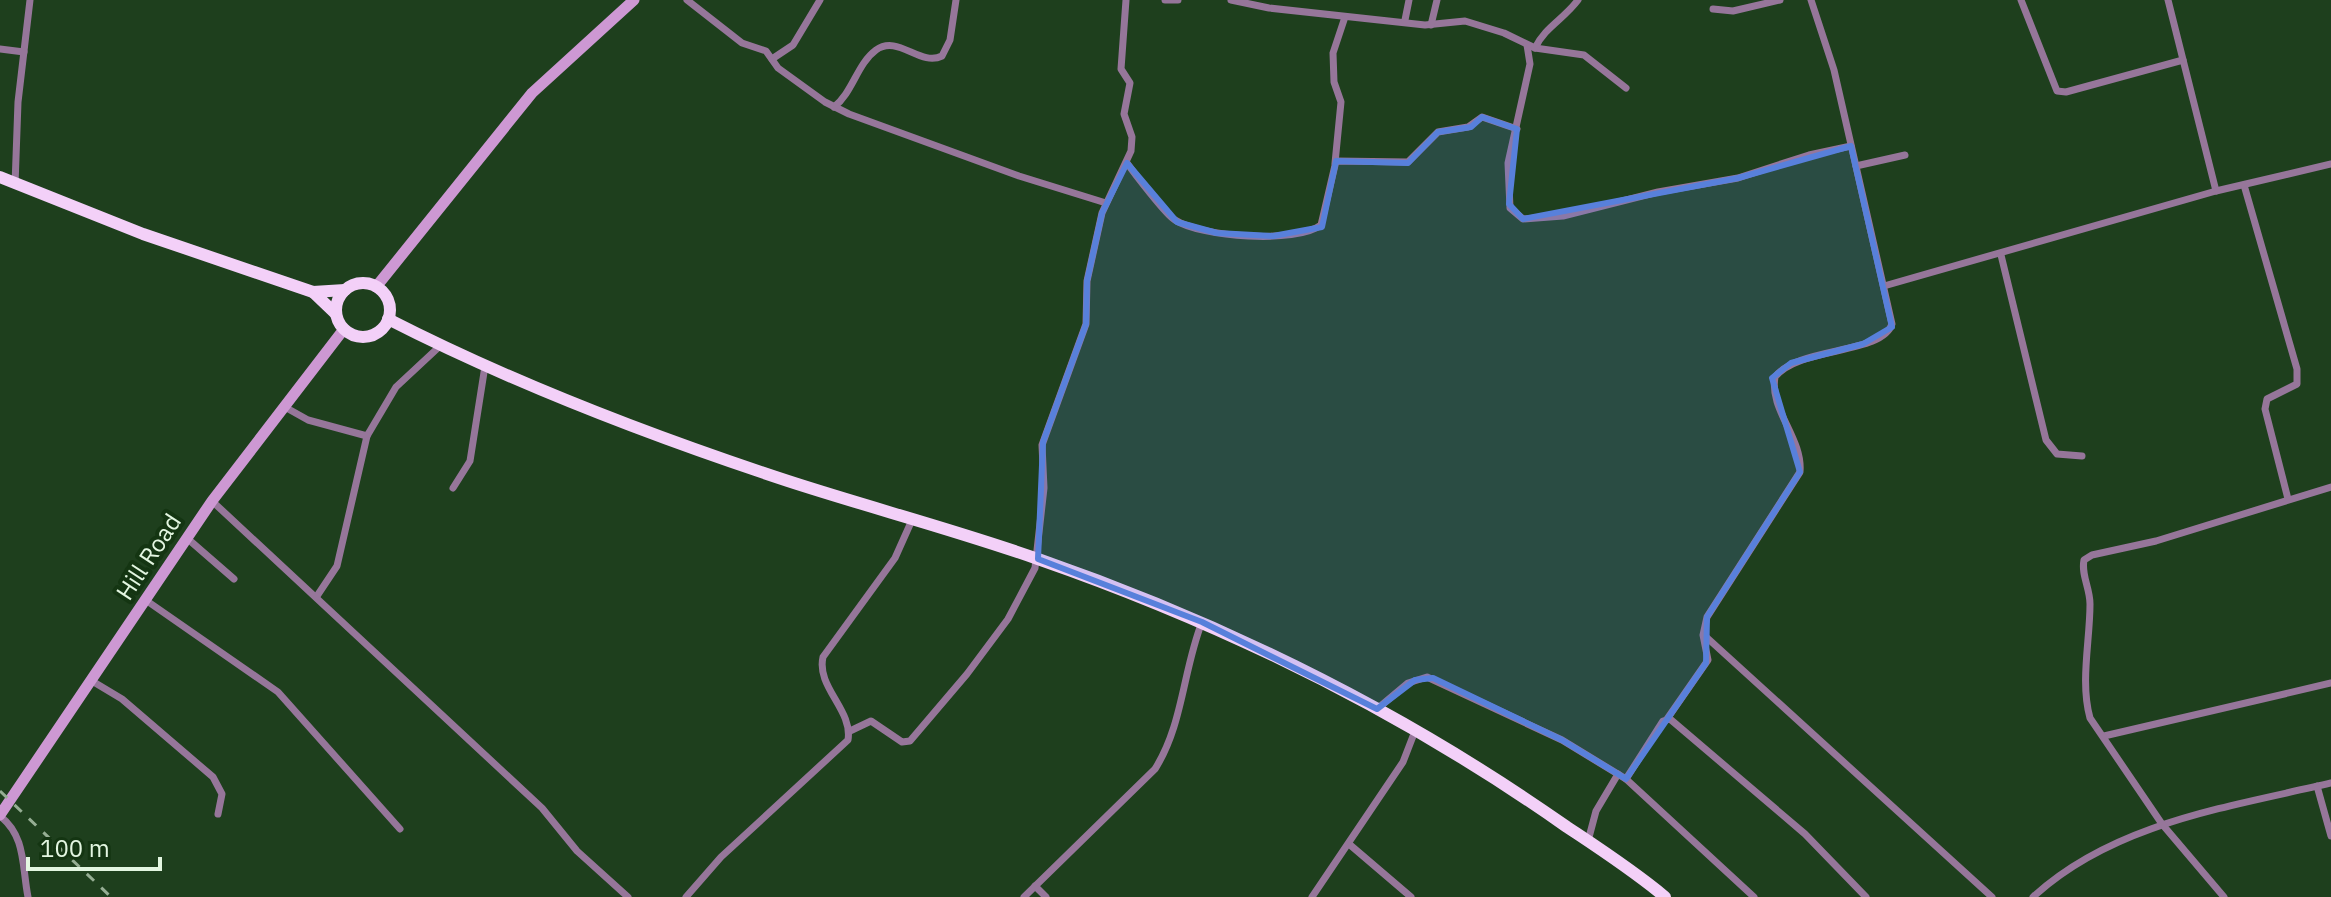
<svg xmlns="http://www.w3.org/2000/svg" width="2331" height="897" viewBox="0 0 2331 897" font-family="'IBM Plex Sans',sans-serif">
	<style>
		.lines { fill: none; stroke-linecap: round; stroke-linejoin: round }
		.minor { stroke: #96769a; stroke-width: 7 }
		.secondary { stroke: #cd98d3; stroke-width: 11 }
		.trunk { stroke: #f3d0f8; stroke-width: 12 }
		.rail { stroke: #96ae94; stroke-width: 3; stroke-dasharray: 10 10; stroke-linecap: butt }
		.marked { fill: #5880db; fill-opacity: 0.2; stroke: #5880db; stroke-width: 6; stroke-linejoin: round }
		.labels { text-anchor: middle; stroke-width: 8; stroke-linejoin: round; paint-order: stroke }
		.street-label { font-size: 24px; fill: #e3f6e1; stroke: #143512 }
	</style>
	<rect width="100%" height="100%" fill="#1e3f1d"/>
	<g class="lines">
		<g class="minor">
			<path d="M687,0L742,43L766,51L778,68L825,102L849,114L1019,176L1106,203"/>
			<path d="M1165,0H1178"/>
			<path d="M1231,0L1269,8L1425,25L1465,21L1504,33L1535,48L1584,55L1626,88"/>
			<path d="M2021,0L2057,91L2066,92L2183,60"/>
			<path d="M2168,0L2216,191"/>
			<path d="M1713,9L1733,11L1780,0"/>
			<path d="M1405,20L1409,0"/>
			<path d="M1431,25L1437,0"/>
			<path d="M1527,45L1530,64L1508,163L1510,208L1523,219L1563,216L1658,192L1738,178L1809,155L1851,146"/>
			<path d="M1535,48C1545,27 1564,19 1578,0"/>
			<path d="M0,49L24,52"/>
			<path d="M772,59L793,45L820,0"/>
			<path d="M834,107C853,92 857,64 876,50C898,34 920,67 942,56L950,40L956,0"/>
			<path d="M1127,163C1134,173 1167,216 1175,220C1201,237 1296,244 1321,225L1336,161L1408,162L1438,132L1468,127L1482,117L1517,129"/>
			<path d="M1335,163L1341,102L1334,82L1333,53L1345,17"/>
			<path d="M1856,166L1905,155"/>
			<path d="M15,185L18,102L30,0"/>
			<path d="M2244,185L2297,369V384L2267,399L2265,409L2288,499"/>
			<path d="M2001,255L2046,440L2057,454L2082,456"/>
			<path d="M1884,286L2216,191L2331,164"/>
			<path d="M283,406L308,420L367,436L396,387L440,346"/>
			<path d="M453,488L470,461L485,366"/>
			<path d="M212,501L542,808L577,851L628,897"/>
			<path d="M188,539L234,579"/>
			<path d="M317,596L337,566L367,436"/>
			<path d="M147,601L278,692L400,829"/>
			<path d="M1704,635L1992,897"/>
			<path d="M92,681L122,699L213,777L222,794L218,814"/>
			<path d="M1377,709L1408,683L1427,677L1562,740L1626,779L1754,897"/>
			<path d="M1667,719L1708,660L1703,635L1707,617L1800,472C1803,438 1769,410 1775,377C1799,346 1882,355 1892,324L1834,70L1811,0"/>
			<path d="M850,731L871,721L902,742L910,741L967,674L1008,619L1035,568L1044,488L1042,445L1086,324L1087,281L1102,213L1131,151L1132,137L1124,114L1130,83L1121,69L1126,0"/>
			<path d="M2104,736L2331,683"/>
			<path d="M1626,779L1663,721L1670,719L1805,834L1866,897"/>
			<path d="M2317,786L2331,836"/>
			<path d="M0,816C26,836 22,867 28,897"/>
			<path d="M1588,841L1596,811L1618,774"/>
			<path d="M1349,844L1411,897"/>
			<path d="M1035,886L1046,897"/>
			<path d="M686,897L721,857L848,740C853,710 816,687 823,657L895,558L912,520"/>
			<path d="M1024,897L1155,769C1183,725 1183,670 1202,622"/>
			<path d="M1312,897L1403,762L1415,731"/>
			<path d="M2033,897C2113,823 2229,807 2331,783"/>
			<path d="M2224,897L2162,824L2090,718C2080,682 2090,641 2090,604C2090,588 2081,575 2084,560L2092,555L2156,541L2331,487"/>
		</g>
		<g class="secondary">
			<path d="M376,287L532,93L634,0"/>
			<path d="M0,815L212,501L344,329"/>
		</g>
		<g class="trunk">
			<path d="M0,177L143,234L313,292L345,290"/>
			<circle cx="363" cy="310" r="27"/>
			<path d="M313,292L336,314"/>
			<path d="M388,319C517,385 651,436 788,481C871,508 956,530 1038,559C1225,624 1405,713 1567,827C1600,849 1634,871 1665,897"/>
		</g>
		<path class="rail" d="M0,791L111,897"/>
	</g>
	<path class="marked" d="M1482,117L1517,129L1509,204L1523,219L1738,178L1851,146L1892,327L1863,344L1791,363L1772,378L1800,472L1707,617L1706,663L1626,779L1562,740L1433,678L1415,680L1377,709L1202,622L1038,559L1043,442L1086,324L1087,281L1102,213L1127,163L1177,222L1217,233L1273,236L1322,227L1336,161L1408,163L1438,132L1471,127Z"/>
	<g class="labels">
		<g class="street-label">
			<text transform="translate(149 557) rotate(-57)" y="8">Hill Road</text>
		</g>
	</g>
	<path d="M28 857v12h132v-12" fill="none" stroke="#e3f6e1" stroke-width="4"/>
	<text x="40" y="857" font-size="24" fill="#e3f6e1" stroke="#143512" stroke-width="6" paint-order="stroke">100 m</text>
</svg>
